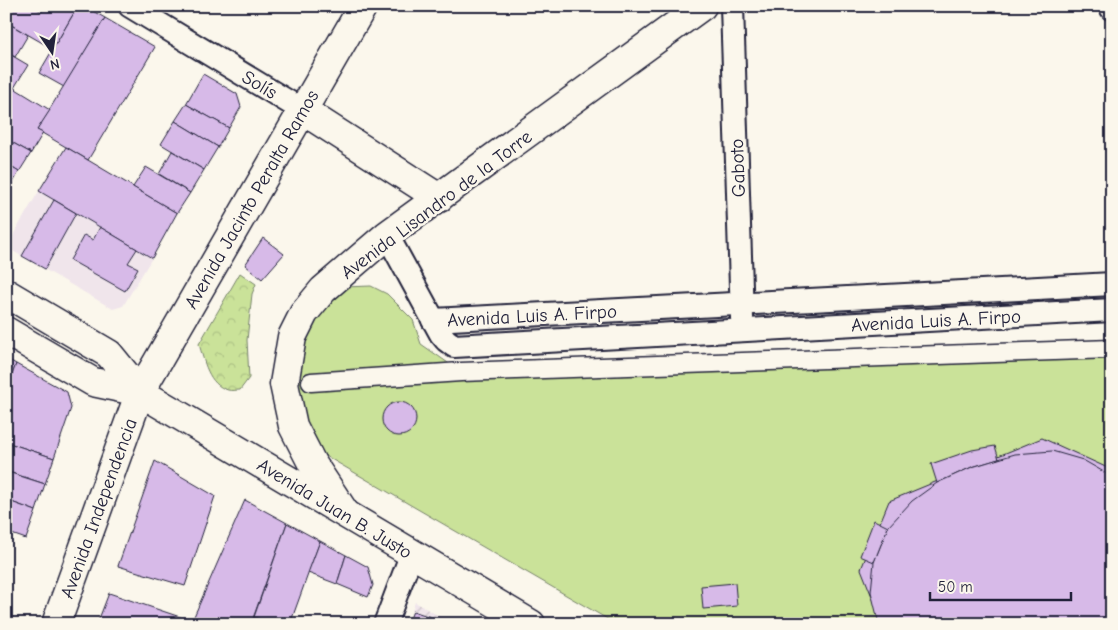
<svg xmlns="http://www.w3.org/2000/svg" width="1118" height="630" viewBox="0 0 1118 630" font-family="'Comic Neue',sans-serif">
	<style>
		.built { fill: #f0e5eb }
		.industrial { fill: url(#industrial-furrows) }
		.forest { fill: url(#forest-crowns); stroke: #76826a }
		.garden { fill: #cae299; stroke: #76826a }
		.building { fill: #d7bae8; stroke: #22223b }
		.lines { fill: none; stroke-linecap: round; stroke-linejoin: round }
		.pedestrian-casing { stroke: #22223b; stroke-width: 21 }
		.minor-casing { stroke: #22223b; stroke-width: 26 }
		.tertiary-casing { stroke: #22223b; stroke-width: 31 }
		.secondary-casing { stroke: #22223b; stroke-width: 31 }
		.primary-casing { stroke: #22223b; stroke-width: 31 }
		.pedestrian { stroke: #fbf7ec; stroke-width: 18 }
		.minor { stroke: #fbf7ec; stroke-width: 22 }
		.tertiary { stroke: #fbf7ec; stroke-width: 28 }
		.secondary { stroke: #fbf7ec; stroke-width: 28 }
		.primary { stroke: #fbf7ec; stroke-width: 28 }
		.labels { text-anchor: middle; stroke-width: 5; stroke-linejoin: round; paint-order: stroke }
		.street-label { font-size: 19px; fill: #22223b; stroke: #fbf7ec }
	</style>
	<defs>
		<pattern id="industrial-furrows" width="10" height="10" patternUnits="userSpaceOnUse" patternTransform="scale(1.25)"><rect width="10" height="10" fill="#f0e5eb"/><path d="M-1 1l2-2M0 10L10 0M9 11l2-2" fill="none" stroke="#cec4ca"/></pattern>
		<pattern id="forest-crowns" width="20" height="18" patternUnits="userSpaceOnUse" patternTransform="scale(1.25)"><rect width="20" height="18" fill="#cae299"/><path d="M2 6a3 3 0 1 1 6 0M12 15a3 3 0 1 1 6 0" fill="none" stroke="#adc285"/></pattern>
	</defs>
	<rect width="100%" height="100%" fill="#fbf7ec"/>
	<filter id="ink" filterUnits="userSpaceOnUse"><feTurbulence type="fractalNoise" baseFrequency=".02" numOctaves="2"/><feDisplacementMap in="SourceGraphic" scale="10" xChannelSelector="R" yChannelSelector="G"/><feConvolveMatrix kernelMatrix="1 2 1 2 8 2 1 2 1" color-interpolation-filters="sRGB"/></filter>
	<g filter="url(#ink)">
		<path class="built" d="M39,191L152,258L123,306L113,309L6,247Z"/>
		<path class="industrial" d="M415,602L452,624H408Z"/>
		<path class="forest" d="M240,273L256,284L252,294L247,340L249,378L240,390C236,390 231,391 228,390C208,385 204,360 199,344Z"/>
		<path class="garden" d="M371,286L387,294L413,320L421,344L461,372L1112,349V624H616L319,452L297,414L289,374L302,332L343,287Z"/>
		<g class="building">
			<path d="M8,6H32L42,12L45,6H78L53,49L6,22V10Z"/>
			<path d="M78,6H84L105,18L64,87L39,73Z"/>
			<path d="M105,18L155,47L88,160L37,130Z"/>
			<path d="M6,22L28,35L15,57L6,52Z"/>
			<path d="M6,52L28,65L14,88L6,83Z"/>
			<path d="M203,74L237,94L241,107L229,128L186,104Z"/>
			<path d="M6,83L50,110L37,130L43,133L31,153L6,139Z"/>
			<path d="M186,104L229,128L218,147L175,121Z"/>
			<path d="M175,121L218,147L204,170L161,144Z"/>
			<path d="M6,139L31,153L19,172L6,164Z"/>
			<path d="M66,147L177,213L152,258L39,191Z"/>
			<path d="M172,151L204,170L190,193L159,174Z"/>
			<path d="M6,164L19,172L6,195Z"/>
			<path d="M146,167L190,193L177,213L133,187Z"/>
			<path d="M54,200L76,213L45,269L22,256Z"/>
			<path d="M100,227L137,249L128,263L138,268L125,291L70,260L84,235L93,240Z"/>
			<path d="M263,238L284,254L262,279L245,265Z"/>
			<path d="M6,358L16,364L6,391Z"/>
			<path d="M16,364L67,392L71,408L54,458L6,442V391Z"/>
			<circle cx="399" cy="419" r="17"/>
			<path d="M1042,438L1110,469L1112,473V624H883L861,569L889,501Z"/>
			<path d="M6,442L54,458L45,484L6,471Z"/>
			<path d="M995,446L999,459L972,467L937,483L931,464L972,450Z"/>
			<path d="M1052,451L1083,460L1109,475L1112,479V624H879L871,592L874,562L888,527L912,501L937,483L972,467L1015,454Z"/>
			<path d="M155,461L215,496L185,586L118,566Z"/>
			<path d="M11,473L45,484L36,511L6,500V487Z"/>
			<path d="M6,500L36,511L26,539L6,532Z"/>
			<path d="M245,500L287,523L251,624H199L192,621Z"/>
			<path d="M874,520L888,527L874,562L860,556Z"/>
			<path d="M287,523L320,541L290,624H272L254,617Z"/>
			<path d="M320,541L346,555L337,584L308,573Z"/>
			<path d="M346,555L368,567L373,585L368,597L337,584Z"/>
			<path d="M735,583L737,606L703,609L701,586Z"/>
			<path d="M109,593L192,621L199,624H97Z"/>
			<path d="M413,611L451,624H408Z"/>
			<path d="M254,617L272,624H251Z"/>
		</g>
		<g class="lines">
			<defs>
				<path id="pedestrian" d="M311,382L461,372L1112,349"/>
				<g id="minor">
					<path d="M130,6L302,110"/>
					<path d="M732,6L742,318"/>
					<path d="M1110,6L1112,9"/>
					<path d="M387,235L441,334L446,340L454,346L1112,310"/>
					<path d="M433,320L1112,284"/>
					<path d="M385,624L412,553"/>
				</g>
				<g id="tertiary">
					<path d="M302,110L439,198"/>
					<path d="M345,513L312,463L293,426L284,384L292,337L304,313L323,290L387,235L702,6"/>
				</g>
				<path id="secondary" d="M140,392L363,6"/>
				<g id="primary">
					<path d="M6,293L109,354L140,392"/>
					<path d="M6,331L93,382L140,392L531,624"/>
					<path d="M56,624L140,392"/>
				</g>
			</defs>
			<use href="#pedestrian" class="pedestrian-casing"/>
			<use href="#minor" class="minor-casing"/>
			<use href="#tertiary" class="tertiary-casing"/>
			<use href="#secondary" class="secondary-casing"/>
			<use href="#primary" class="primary-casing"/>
			<use href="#pedestrian" class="pedestrian"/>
			<use href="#minor" class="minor"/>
			<use href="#tertiary" class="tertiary"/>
			<use href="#secondary" class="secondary"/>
			<use href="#primary" class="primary"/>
		</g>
	</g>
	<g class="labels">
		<g class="street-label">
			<text transform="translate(260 84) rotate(31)" y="7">Solís</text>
			<text transform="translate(737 168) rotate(-92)" y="7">Gaboto</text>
			<text transform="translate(251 199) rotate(-60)" y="7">Avenida Jacinto Peralta Ramos</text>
			<text transform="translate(436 204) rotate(-37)" y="7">Avenida Lisandro de la Torre</text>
			<text transform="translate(532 315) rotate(-3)" y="7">Avenida Luis A. Firpo</text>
			<text transform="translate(936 320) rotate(-3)" y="7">Avenida Luis A. Firpo</text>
			<text transform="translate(98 508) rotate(-70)" y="7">Avenida Independencia</text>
			<text transform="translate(335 508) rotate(31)" y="7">Avenida Juan B. Justo</text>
		</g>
	</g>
	<rect width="1118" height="630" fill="none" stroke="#fbf7ec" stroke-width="25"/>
	<rect x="12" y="12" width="1093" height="605" fill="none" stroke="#22223b" stroke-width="2" filter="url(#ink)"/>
	<g transform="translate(52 52) rotate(167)" stroke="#fbf7ec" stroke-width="4" paint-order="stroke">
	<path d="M0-4L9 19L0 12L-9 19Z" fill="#22223b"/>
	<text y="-8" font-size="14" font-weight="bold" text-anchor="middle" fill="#22223b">N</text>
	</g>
	<path d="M930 592v8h141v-8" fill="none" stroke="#22223b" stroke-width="2.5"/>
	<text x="938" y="592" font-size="15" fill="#22223b" stroke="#fbf7ec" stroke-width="4" paint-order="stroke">50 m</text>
</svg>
